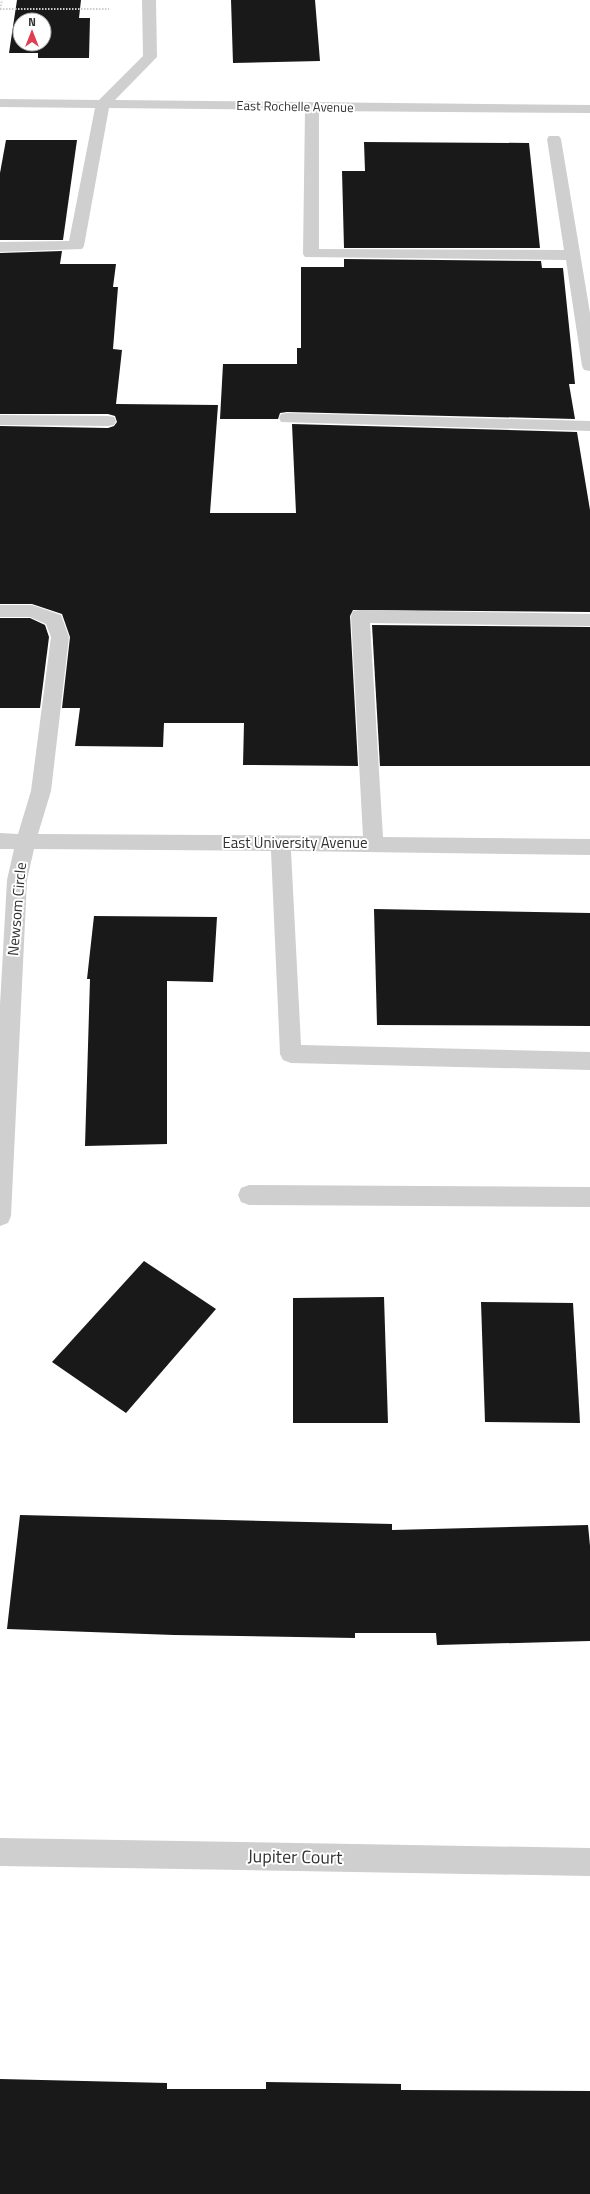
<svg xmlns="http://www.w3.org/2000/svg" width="590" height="2194" viewBox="0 0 590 2194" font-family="'Titillium Web',sans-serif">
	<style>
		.building { fill: #191919; fill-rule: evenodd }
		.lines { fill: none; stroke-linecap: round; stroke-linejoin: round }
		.path { stroke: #ccc; stroke-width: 2; stroke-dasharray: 1.5 1.5; stroke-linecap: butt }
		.minor { fill: #cfcfcf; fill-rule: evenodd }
		.labels { text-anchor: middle; stroke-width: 4; stroke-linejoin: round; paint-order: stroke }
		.far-street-label { font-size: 13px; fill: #323232; stroke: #fff }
		.street-label { font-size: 15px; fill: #323232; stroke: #fff }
		.near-street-label { font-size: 18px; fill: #323232; stroke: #fff }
	</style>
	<rect width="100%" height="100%" fill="#fff"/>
	<g class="building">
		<path d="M17,0H81L79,18H90L89,58H38V53H9ZM20,20H44V44H20Z"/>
		<path d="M231,0H315L320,61L233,63Z"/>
		<path d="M6,140H77L63,240H0V173Z"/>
		<path d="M364,142L529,143L540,248H344L342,171H365Z"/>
		<path d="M62,251L60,264H116L113,287H118L113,349L122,350L116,404L218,405L210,513H296L292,424L577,432L590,510V612L353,610L350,616L358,766L243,765L244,723H164L163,747L75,746L80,708H62L70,637L62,614L32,604H0V426L108,428L114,426L117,422L115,416L108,414H0V253Z"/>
		<path d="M344,259L541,261L542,268H563L575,384H569L575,419L287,412L280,413L278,419H220L223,364H297V348H301V267H344Z"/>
		<path d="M0,618H30L45,625L49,637L40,708H0Z"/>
		<path d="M372,625L590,627V766H380Z"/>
		<path d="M374,909L590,913V1026L377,1025Z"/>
		<path d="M94,916L217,917L213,982L167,981V1144L85,1146L90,979H87Z"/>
		<path d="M144,1261L216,1309L126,1413L52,1362Z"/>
		<path d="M384,1297L388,1423H293V1298Z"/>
		<path d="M481,1302L573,1303L580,1423L485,1422Z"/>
		<path d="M20,1515L392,1524V1530L588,1525L590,1546V1641L437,1645L436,1633H355V1638L174,1635L7,1629Z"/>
		<path d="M0,2079L167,2083V2089H266V2082L401,2084V2090L590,2091V2194H0Z"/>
	</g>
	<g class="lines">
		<g class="path">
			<path d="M0,9H109"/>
			<path d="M0,9L2,0"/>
		</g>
		<g class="minor">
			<path d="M142,0H156L157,57L115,100L590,105V113L319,111V249L564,250L547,139L549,136H559L561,139L590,313V371L584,370L582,366L566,260L305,257L303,254L305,110L109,108L84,246L82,249L0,252V242L69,241L95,108L0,107V99L99,100L143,56Z"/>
			<path d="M287,413L590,421V431L281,422L279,418L281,414Z"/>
			<path d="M0,415L108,416L114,417L116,421L114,425L108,426L0,425Z"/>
			<path d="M0,605H32L61,615L69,637L51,791L38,834L363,836L351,616L353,611L360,610L590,614V626L370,623L383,837L590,839V855L291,851L301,1045L590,1052V1070L291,1063L283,1060L280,1054L271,851L34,849L27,880L11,1216L8,1223L0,1226V1005L7,880L14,849H0V833L18,834L31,791L51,637L46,624L30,617H0Z"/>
			<path d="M249,1185L590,1187V1207L249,1205L241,1202L238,1195L241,1188Z"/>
			<path d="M0,1838L590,1848V1876L0,1866Z"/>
		</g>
	</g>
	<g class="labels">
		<g class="far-street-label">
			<text transform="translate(295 106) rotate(1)" y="5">East Rochelle Avenue</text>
		</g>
		<g class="street-label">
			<text x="295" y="848">East University Avenue</text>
			<text transform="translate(17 909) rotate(-85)" y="5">Newsom Circle</text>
		</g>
		<g class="near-street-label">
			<text transform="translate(295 1857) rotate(1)" y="6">Jupiter Court</text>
		</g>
	</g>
	<g transform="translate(32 32)"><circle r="19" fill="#ffffff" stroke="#adadad"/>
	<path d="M0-3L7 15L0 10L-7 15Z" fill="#de3f52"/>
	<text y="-6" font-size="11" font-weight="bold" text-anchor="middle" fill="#323232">N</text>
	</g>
</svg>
